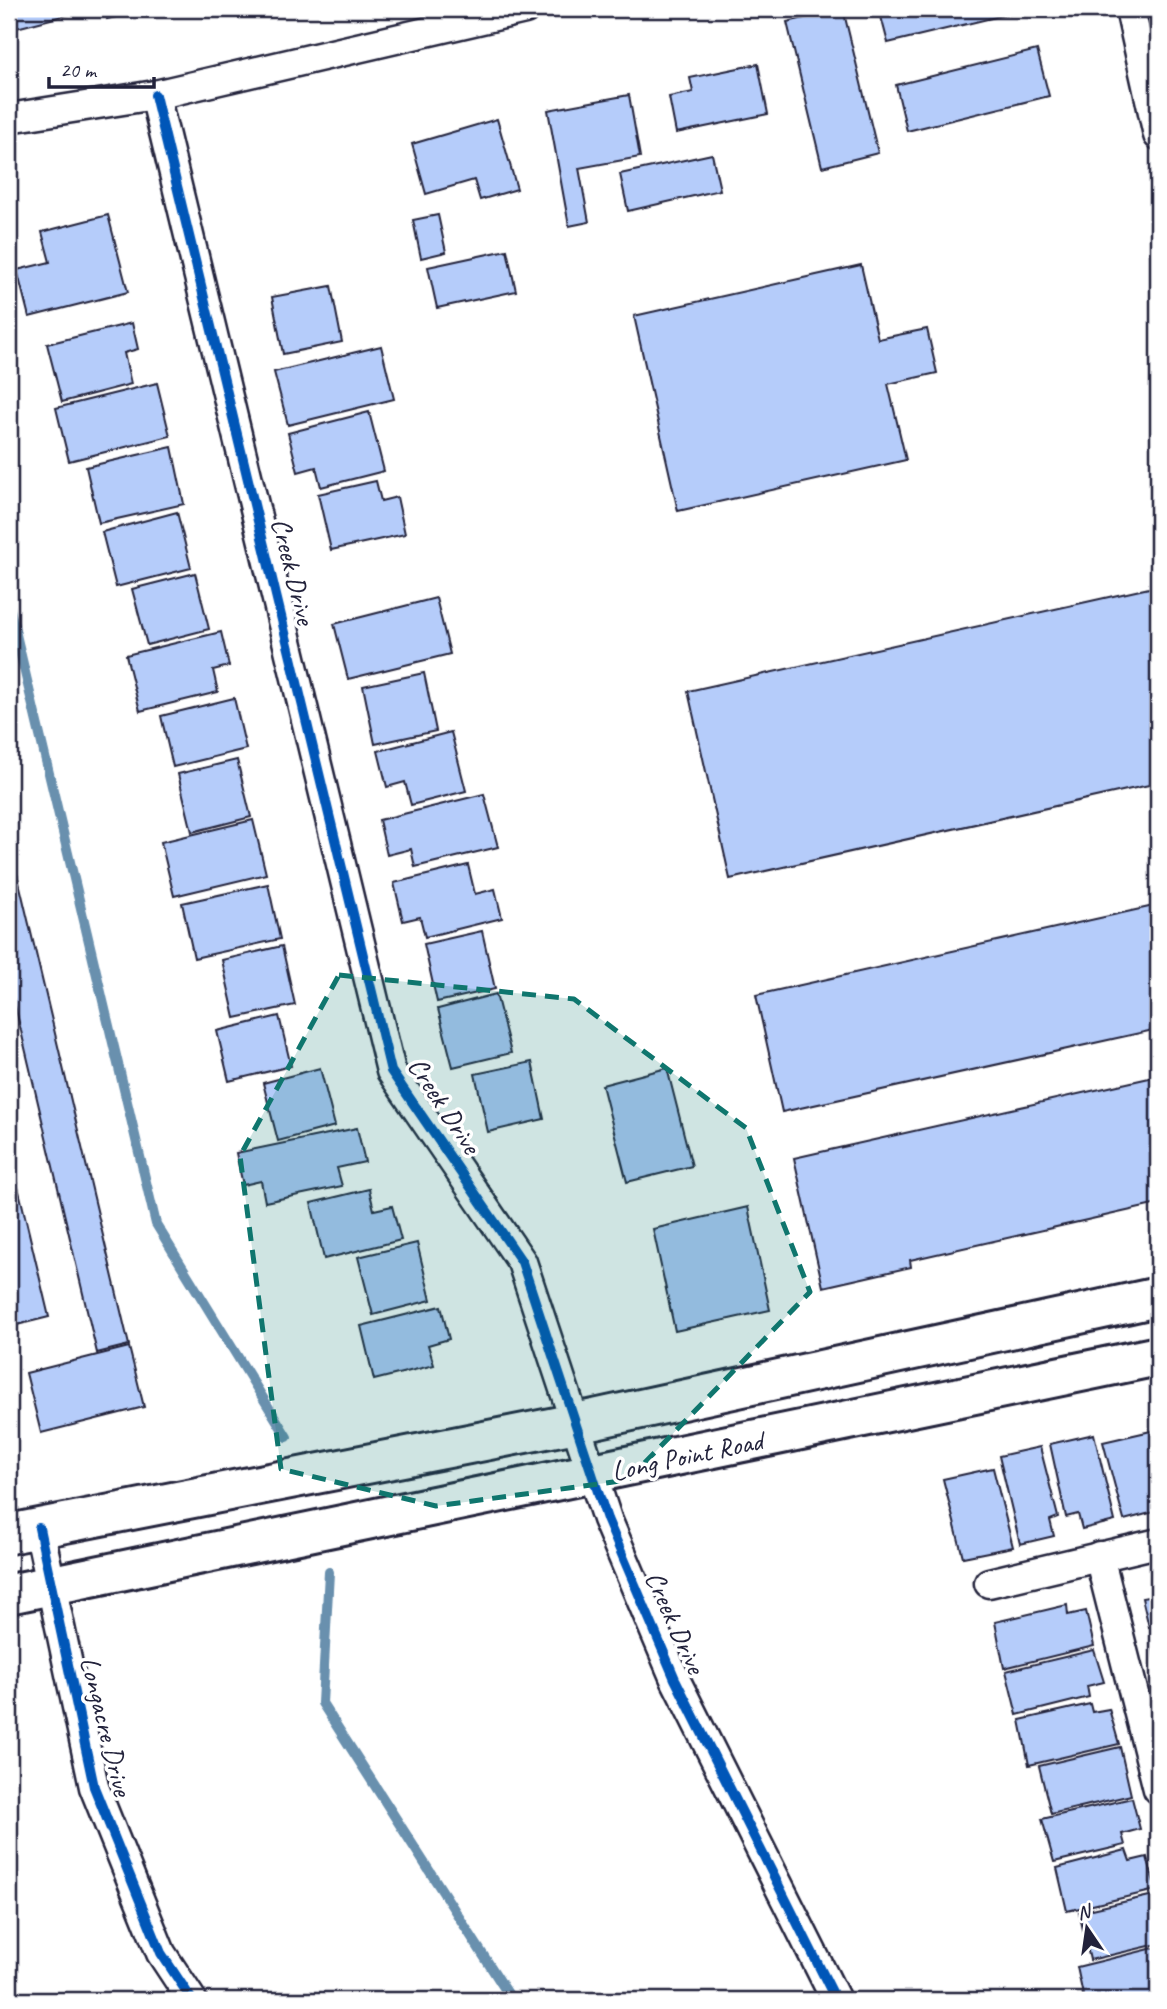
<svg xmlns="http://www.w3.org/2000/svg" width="1167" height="2009" viewBox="0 0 1167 2009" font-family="Caveat,sans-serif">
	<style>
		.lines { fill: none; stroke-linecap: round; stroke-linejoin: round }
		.stream { stroke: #6990ae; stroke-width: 10 }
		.building { fill: #b5ccfa; stroke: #22223b; stroke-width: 2 }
		.service-casing { stroke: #22223b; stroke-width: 19 }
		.minor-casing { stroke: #22223b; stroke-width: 33 }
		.secondary-casing { stroke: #22223b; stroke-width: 44 }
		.service { stroke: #fff; stroke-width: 14 }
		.minor { stroke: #fff; stroke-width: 28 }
		.secondary { stroke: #fff; stroke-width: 38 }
		.cycleway-casing { stroke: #fff; stroke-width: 15 }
		.cycleway { stroke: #0057b8; stroke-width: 10 }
		.marked { fill: #0f766e; fill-opacity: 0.2; stroke: #0f766e; stroke-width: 5; stroke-dasharray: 14 9; stroke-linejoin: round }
		.labels { text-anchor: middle; stroke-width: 7; stroke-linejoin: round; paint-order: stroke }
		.street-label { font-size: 28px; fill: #22223b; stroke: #fff }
	</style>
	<rect width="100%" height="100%" fill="#fff"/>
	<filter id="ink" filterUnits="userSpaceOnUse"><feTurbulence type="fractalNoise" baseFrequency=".0143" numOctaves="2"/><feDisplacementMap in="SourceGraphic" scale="14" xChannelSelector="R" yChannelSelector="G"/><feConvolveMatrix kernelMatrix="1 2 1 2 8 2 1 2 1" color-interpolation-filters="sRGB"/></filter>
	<g filter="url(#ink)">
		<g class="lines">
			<g class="stream">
				<path d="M9,605L156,1224L287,1437"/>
				<path d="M329,1572L322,1703L512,2000"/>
			</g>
		</g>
		<g class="building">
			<path d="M9,9H69L70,14L9,30Z"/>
			<path d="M105,9H128L130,14L107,19Z"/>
			<path d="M843,9L878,153L822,167L787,22Z"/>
			<path d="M879,9H1029L888,43Z"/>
			<path d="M1037,50L1049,96L907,131L896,85Z"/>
			<path d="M758,64L768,114L676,133L669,97L693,92L690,78Z"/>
			<path d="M629,95L640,157L579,168L589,222L569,226L548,110Z"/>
			<path d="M497,119L517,189L480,200L474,180L426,194L412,144Z"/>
			<path d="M712,154L720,190L628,211L620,174Z"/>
			<path d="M108,215L128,292L29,317L17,270L50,262L42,232Z"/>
			<path d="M438,215L446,252L421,258L413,220Z"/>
			<path d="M507,250L516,291L437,308L428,267Z"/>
			<path d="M861,265L878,339L927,329L937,373L888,384L906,460L678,511L634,316Z"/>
			<path d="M331,286L342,342L283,354L272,297Z"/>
			<path d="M132,323L138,349L124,353L131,384L62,402L47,344Z"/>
			<path d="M381,346L394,399L288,425L274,372Z"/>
			<path d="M157,383L170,436L69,461L56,408Z"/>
			<path d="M369,412L384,471L321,487L316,467L298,472L288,433Z"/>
			<path d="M172,447L184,504L99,523L86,467Z"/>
			<path d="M376,481L381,501L397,497L405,534L331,550L318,494Z"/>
			<path d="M177,512L191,568L116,587L102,532Z"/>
			<path d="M195,573L209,629L147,645L132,589Z"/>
			<path d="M1158,586V783L730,879L688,691Z"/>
			<path d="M436,598L450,654L348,679L334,624Z"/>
			<path d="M221,632L229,666L213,670L218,692L140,711L126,655Z"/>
			<path d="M424,673L436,731L375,744L363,686Z"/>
			<path d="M234,698L246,749L173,767L161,716Z"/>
			<path d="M451,732L466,791L411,805L405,782L387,787L378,751Z"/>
			<path d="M237,760L251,817L192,832L178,774Z"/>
			<path d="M484,794L498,847L415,867L411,849L387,855L379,820Z"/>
			<path d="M253,820L266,874L174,896L161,842Z"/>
			<path d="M9,840L129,1345L97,1353L9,980Z"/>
			<path d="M468,865L475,894L495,889L502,918L425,937L420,917L403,921L394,883Z"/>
			<path d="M268,884L280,939L194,958L182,903Z"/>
			<path d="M1158,905V1029L782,1112L756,995Z"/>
			<path d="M482,931L495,989L437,1002L424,944Z"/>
			<path d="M282,946L295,1005L235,1018L222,960Z"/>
			<path d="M496,994L511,1053L453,1067L438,1009Z"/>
			<path d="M279,1016L291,1066L229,1081L217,1031Z"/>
			<path d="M532,1062L544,1119L488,1132L475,1074Z"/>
			<path d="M320,1068L335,1126L278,1141L263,1083Z"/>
			<path d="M667,1068L692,1166L627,1182L602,1085Z"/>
			<path d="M1158,1076V1204L910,1260L911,1267L823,1287L794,1158Z"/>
			<path d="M357,1128L365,1162L337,1168L342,1186L265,1202L261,1181L243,1185L236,1153Z"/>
			<path d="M9,1149L49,1317L9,1327Z"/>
			<path d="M369,1189L374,1210L392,1206L401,1240L324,1259L311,1203Z"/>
			<path d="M748,1207L770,1310L675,1331L653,1229Z"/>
			<path d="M417,1243L431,1300L373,1315L358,1257Z"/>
			<path d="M441,1306L449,1339L428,1345L434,1365L374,1380L361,1326Z"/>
			<path d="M129,1347L144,1407L41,1433L26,1373Z"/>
			<path d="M1151,1431L1158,1461V1511L1124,1520L1103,1442Z"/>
			<path d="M1094,1434L1115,1521L1082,1529L1078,1514L1066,1517L1050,1444Z"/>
			<path d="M1040,1447L1058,1517L1050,1520L1054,1536L1020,1544L999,1456Z"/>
			<path d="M993,1468L1013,1547L963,1557L943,1479Z"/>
			<path d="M1158,1573V1624L1149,1627L1142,1598L1154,1596L1150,1575Z"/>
			<path d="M1067,1605L1068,1615L1086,1611L1094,1646L1004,1668L995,1622Z"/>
			<path d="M1158,1627V1675H1157L1151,1629Z"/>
			<path d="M1094,1650L1104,1682L1087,1686L1089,1697L1017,1715L1006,1671Z"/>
			<path d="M1090,1704L1092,1712L1109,1709L1119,1744L1029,1765L1020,1720Z"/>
			<path d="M1120,1747L1131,1795L1051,1814L1039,1766Z"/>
			<path d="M1132,1798L1140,1829L1122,1834L1125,1845L1054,1862L1042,1819Z"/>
			<path d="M1126,1850L1130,1861L1147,1857L1156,1890L1067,1911L1057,1868Z"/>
			<path d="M1154,1895L1158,1912V1944L1090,1960L1079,1912Z"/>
			<path d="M1158,1947V1995L1135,2000H1084L1077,1967Z"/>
		</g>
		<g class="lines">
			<defs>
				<path id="service" d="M1137,40L1158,35"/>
				<g id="minor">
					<path d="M1130,9L1158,135"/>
					<path d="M155,95L391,1071L522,1262L607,1519L675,1679L836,2000"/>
					<path d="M9,118L155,95L525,9"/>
					<path d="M39,1528L94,1787L161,1953L192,2000"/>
					<path d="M1099,1556L1158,1789"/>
					<path d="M989,1583L1158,1543"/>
				</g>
				<g id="secondary">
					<path d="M9,1534L576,1423L1158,1297"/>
					<path d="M9,1594L1158,1356"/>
				</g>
			</defs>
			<use href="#service" class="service-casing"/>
			<use href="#minor" class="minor-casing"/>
			<use href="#secondary" class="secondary-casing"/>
			<use href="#service" class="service"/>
			<use href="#minor" class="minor"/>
			<use href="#secondary" class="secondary"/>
			<defs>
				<g id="cycleway">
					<path d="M155,95L391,1071L522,1262L607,1519L675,1679L836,2000"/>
					<path d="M39,1528L94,1787L161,1953L192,2000"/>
				</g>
			</defs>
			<use href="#cycleway" class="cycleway-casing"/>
			<use href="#cycleway" class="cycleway"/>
		</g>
	</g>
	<path class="marked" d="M339,975L574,999L746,1128L810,1292L628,1480L436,1506L281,1469L240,1156Z"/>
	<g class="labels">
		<g class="street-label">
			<text transform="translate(294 571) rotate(76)" y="10">Creek Drive</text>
			<text transform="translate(445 1105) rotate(57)" y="10">Creek Drive</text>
			<text transform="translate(687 1455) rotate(-12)" y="10">Long Point Road</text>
			<text transform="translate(676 1622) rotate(66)" y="10">Creek Drive</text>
			<text transform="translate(107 1726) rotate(76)" y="10">Longacre Drive</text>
		</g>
	</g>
	<rect width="1167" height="2009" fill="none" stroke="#fff" stroke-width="35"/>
	<rect x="18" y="18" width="1132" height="1974" fill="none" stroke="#22223b" stroke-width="2.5" filter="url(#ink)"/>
	<g transform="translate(1087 1928) rotate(347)" stroke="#ffffff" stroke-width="5" paint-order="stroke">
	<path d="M0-5L12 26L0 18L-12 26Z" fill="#22223b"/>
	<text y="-10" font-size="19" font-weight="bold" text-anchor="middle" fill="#22223b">N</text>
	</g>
	<path d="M49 77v10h105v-10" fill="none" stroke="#22223b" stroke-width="3.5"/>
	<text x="60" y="77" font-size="21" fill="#22223b" stroke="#ffffff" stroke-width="5" paint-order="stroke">20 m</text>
</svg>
